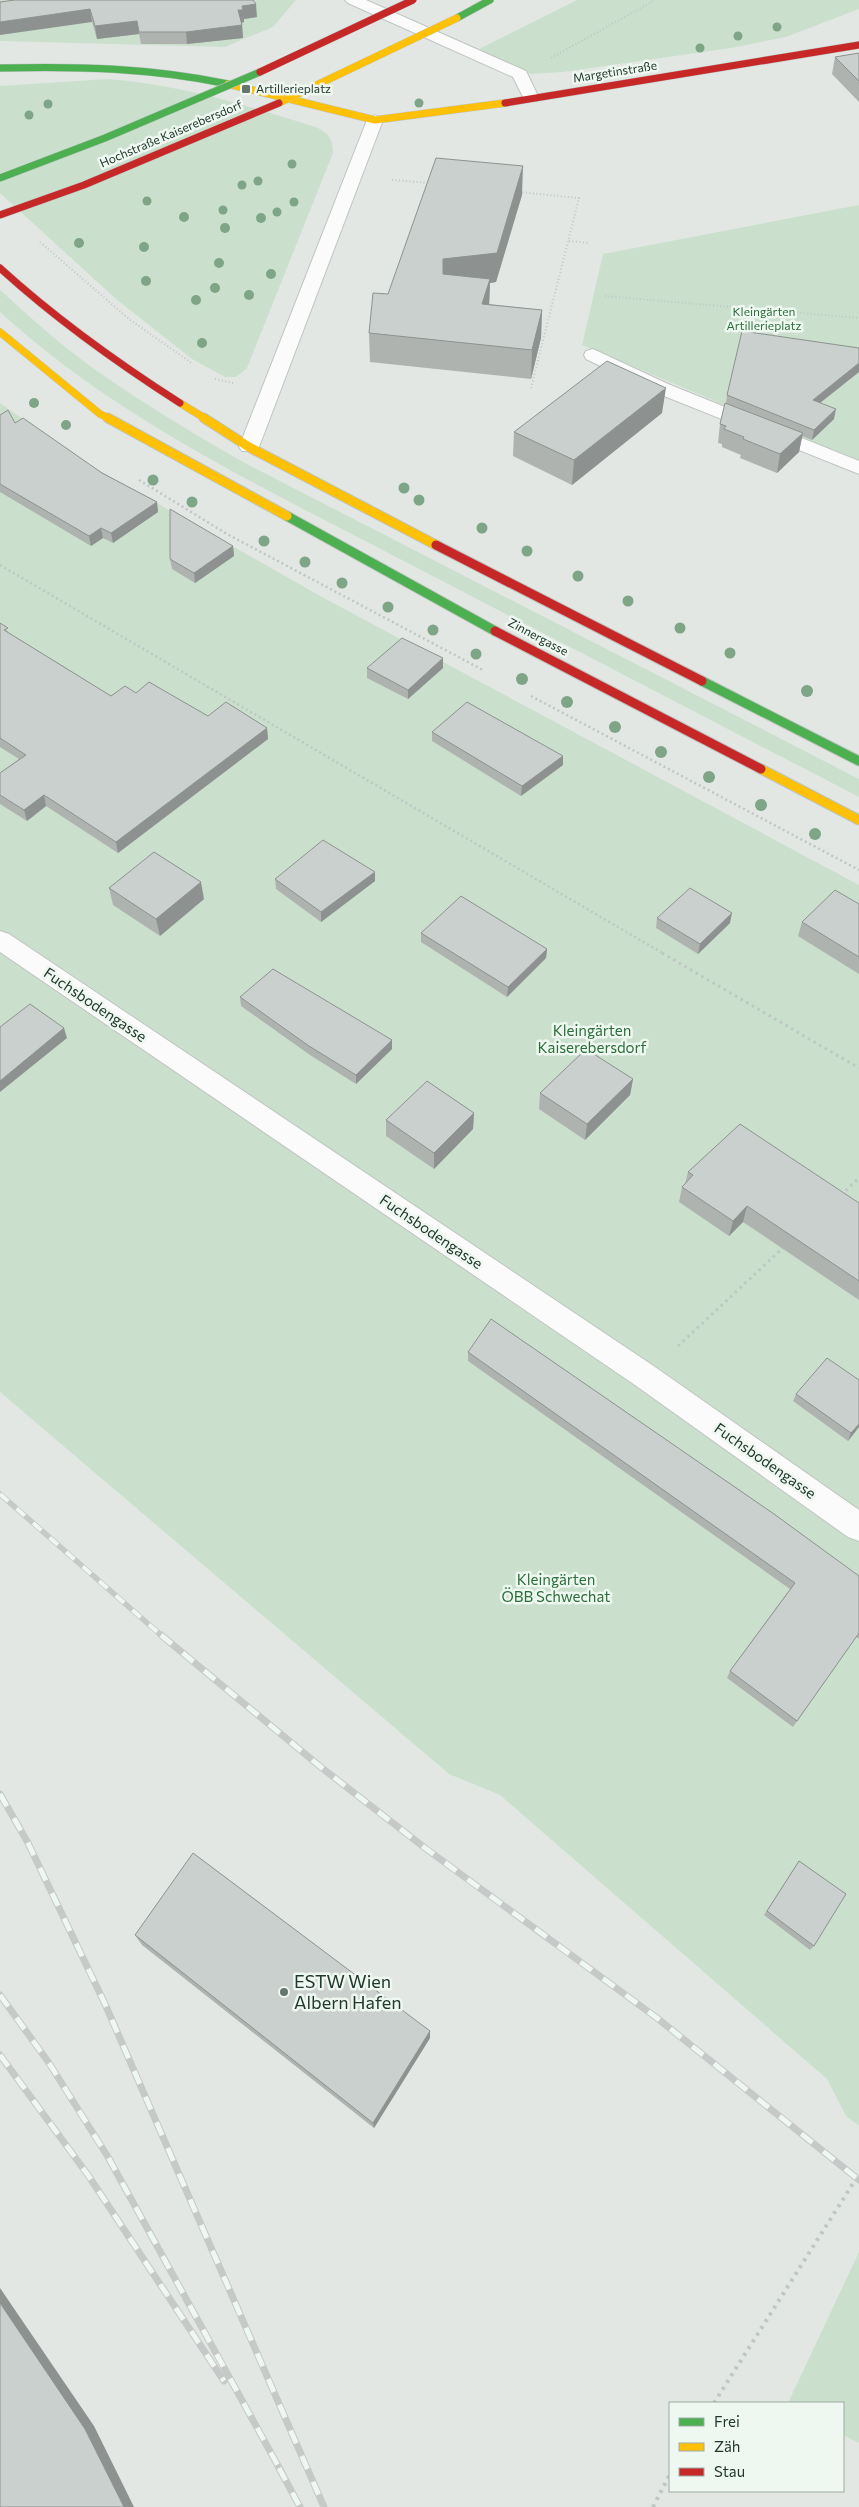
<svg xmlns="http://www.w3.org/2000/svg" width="859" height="2507" viewBox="0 0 859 2507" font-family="Commissioner,sans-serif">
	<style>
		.green { fill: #cae0cd }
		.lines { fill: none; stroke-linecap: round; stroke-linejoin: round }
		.lane-casing { stroke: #bfc4c1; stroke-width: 2 }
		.street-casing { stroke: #bfc4c1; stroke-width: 2 }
		.fast-far1-casing { stroke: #bcc3bf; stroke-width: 8 }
		.fast-casing { stroke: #bcc3bf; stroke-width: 11 }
		.slow-far1-casing { stroke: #bcc3bf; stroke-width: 8 }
		.slow-casing { stroke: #bcc3bf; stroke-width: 11 }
		.jam-far1-casing { stroke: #bcc3bf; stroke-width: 8 }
		.jam-casing { stroke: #bcc3bf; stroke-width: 11 }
		.path-far3 { stroke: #bfc7c3; stroke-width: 2; stroke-dasharray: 1 2.5; stroke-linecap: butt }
		.path-far2 { stroke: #bfc7c3; stroke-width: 2.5; stroke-dasharray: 2 3; stroke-linecap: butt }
		.path-far1 { stroke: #bfc7c3; stroke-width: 3; stroke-dasharray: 2.5 4; stroke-linecap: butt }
		.path { stroke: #bfc7c3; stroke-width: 4; stroke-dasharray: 3 5; stroke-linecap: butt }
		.lane { fill: #fbfbfb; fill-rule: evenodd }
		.street { fill: #fbfbfb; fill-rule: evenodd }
		.fast-far1 { stroke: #4caf50; stroke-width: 7 }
		.fast { stroke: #4caf50; stroke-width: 9 }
		.slow-far1 { stroke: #ffc107; stroke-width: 7 }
		.slow { stroke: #ffc107; stroke-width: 9 }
		.jam-far1 { stroke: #c62828; stroke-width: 7 }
		.jam { stroke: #c62828; stroke-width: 9 }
		.rail-far1-casing { stroke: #c6c9c8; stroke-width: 5.5 }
		.rail-casing { stroke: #c6c9c8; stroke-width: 7 }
		.rail-far1 { stroke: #eff7f1; stroke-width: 4; stroke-dasharray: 11; stroke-linecap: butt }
		.rail { stroke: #eff7f1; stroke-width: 5; stroke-dasharray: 14; stroke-linecap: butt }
		.fast-bridge-casing { stroke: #bbc3c0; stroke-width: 8; stroke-linecap: butt }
		.slow-bridge-casing { stroke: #bbc3c0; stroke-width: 8; stroke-linecap: butt }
		.jam-bridge-casing { stroke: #bbc3c0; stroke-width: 8; stroke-linecap: butt }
		.fast-bridge { stroke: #4caf50; stroke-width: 7 }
		.slow-bridge { stroke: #ffc107; stroke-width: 7 }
		.jam-bridge { stroke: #c62828; stroke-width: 7 }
		.tree { fill: #7da586 }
		.wall { fill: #aeb3b0 }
		.shaded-wall { fill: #8d9290 }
		.building { fill: #cad0cd; stroke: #8d9290 }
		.poi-dot { fill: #64766e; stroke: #eff7f1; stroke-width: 2 }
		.labels { text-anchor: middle; stroke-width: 5; stroke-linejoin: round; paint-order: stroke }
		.far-street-label { font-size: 12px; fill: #20392e; stroke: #eff7f1 }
		.far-poi-label { font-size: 12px; fill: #20392e; stroke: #eff7f1; text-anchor: start }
		.far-park-label { font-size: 12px; fill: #2b6f3a; stroke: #eff7f1 }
		.street-label { font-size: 15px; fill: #20392e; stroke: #eff7f1 }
		.park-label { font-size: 15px; fill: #2b6f3a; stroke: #eff7f1 }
		.near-poi-label { font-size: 18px; fill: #20392e; stroke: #eff7f1; text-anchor: start }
	</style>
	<rect width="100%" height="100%" fill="#e2e7e4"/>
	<g class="green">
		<path d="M0,0H296L273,27L225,47L0,41Z"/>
		<path d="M577,0H859V9L786,37L731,48L563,72L531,74L479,49Z"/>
		<path d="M108,79C179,84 248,106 316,127C329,133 333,139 333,153L247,368L236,377H225L192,359L116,299L0,193V86Z"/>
		<path d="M859,205V462L582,345L603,254Z"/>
		<path d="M0,290C32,319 64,348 100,373C146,405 194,434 243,462L859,779V797C705,717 550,637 396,557C258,485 116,418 0,312Z"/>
		<path d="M0,403L81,460L322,597L859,885V2126L846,2116L827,2079L500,1795L449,1774L0,1392Z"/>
		<path d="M859,2252V2443L843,2435V2403H788Z"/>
	</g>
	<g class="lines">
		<defs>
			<g id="lane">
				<path d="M345,0H366L526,71L539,98L537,101H525L513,77L348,3Z"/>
				<path d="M593,349L668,384L859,461V474L654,392L586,359L584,355L586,351Z"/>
			</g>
			<g id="street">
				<path d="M375,115L383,120L259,447L256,451H242L239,447L367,120Z"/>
				<path d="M0,931L9,934L655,1367L859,1510V1541L848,1537L635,1385L0,952Z"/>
			</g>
			<g id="fast-far1">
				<path d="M457,18L490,0"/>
				<path d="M0,68C77,66 152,68 228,84"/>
			</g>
			<g id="fast">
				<path d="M287,516L495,631"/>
				<path d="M702,681L859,761"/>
			</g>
			<g id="slow-far1">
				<path d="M228,84L375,120L505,103"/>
				<path d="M0,332L100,414L110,419"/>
				<path d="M180,403L206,419"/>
			</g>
			<g id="slow">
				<path d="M108,418L287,516"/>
				<path d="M204,418L249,447L436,545"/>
				<path d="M761,769L859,820"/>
			</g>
			<g id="jam-far1">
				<path d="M505,103L859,45"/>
				<path d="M0,268C56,319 116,362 180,403"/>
			</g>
			<g id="jam">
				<path d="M436,545L702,681"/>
				<path d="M495,631L761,769"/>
			</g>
		</defs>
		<use href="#lane" class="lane-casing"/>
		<use href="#street" class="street-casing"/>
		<use href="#fast-far1" class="fast-far1-casing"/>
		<use href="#fast" class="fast-casing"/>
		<use href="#slow-far1" class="slow-far1-casing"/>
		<use href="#slow" class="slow-casing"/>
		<use href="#jam-far1" class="jam-far1-casing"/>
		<use href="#jam" class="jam-casing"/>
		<g class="path-far3">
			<path d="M551,58L655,0"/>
			<path d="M392,180L431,183"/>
			<path d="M519,192L579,198L531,388"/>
			<path d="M569,241L589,243"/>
			<path d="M40,242L129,319L193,364"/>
			<path d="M605,296L859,318"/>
			<path d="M215,379L233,383"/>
		</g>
		<g class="path-far2">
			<path d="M139,480L227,534L483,670"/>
			<path d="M0,565L664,954"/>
			<path d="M531,696L859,870"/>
		</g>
		<g class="path-far1">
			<path d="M662,953L859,1068"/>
			<path d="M841,1195L859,1178"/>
			<path d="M678,1346L785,1246"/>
		</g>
		<g class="path">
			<path d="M714,2403L859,2174"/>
			<path d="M653,2507L670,2474"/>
		</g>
		<use href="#lane" class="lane"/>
		<use href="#street" class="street"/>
		<use href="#fast-far1" class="fast-far1"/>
		<use href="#fast" class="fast"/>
		<use href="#slow-far1" class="slow-far1"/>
		<use href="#slow" class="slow"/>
		<use href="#jam-far1" class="jam-far1"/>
		<use href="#jam" class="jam"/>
		<defs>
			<path id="rail-far1" d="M0,1494L162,1636"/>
			<g id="rail">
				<path d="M161,1635L322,1768L425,1848L657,2018L859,2180"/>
				<path d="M0,1794L28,1843L105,2004L324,2507"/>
				<path d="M0,1995L49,2063L108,2157L282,2473"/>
				<path d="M0,2055L88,2175L224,2381"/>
				<path d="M279,2468L300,2507"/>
			</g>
		</defs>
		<use href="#rail-far1" class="rail-far1-casing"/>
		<use href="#rail" class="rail-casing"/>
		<use href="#rail-far1" class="rail-far1"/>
		<use href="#rail" class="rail"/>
		<defs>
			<path id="fast-bridge" d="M0,178L105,138L260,72"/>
			<path id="slow-bridge" d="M279,103L457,18"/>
			<g id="jam-bridge">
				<path d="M260,72L413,0"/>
				<path d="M0,215L84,185L279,103"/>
			</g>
		</defs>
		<use href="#fast-bridge" class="fast-bridge-casing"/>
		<use href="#slow-bridge" class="slow-bridge-casing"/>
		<use href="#jam-bridge" class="jam-bridge-casing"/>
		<use href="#fast-bridge" class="fast-bridge"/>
		<use href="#slow-bridge" class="slow-bridge"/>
		<use href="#jam-bridge" class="jam-bridge"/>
	</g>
	<g class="tree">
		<circle cx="777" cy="27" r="4.5"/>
		<circle cx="738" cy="36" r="4.5"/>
		<circle cx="700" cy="48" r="4.5"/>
		<circle cx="419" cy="103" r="4.5"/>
		<circle cx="48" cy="104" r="4.5"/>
		<circle cx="29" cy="115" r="4.5"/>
		<circle cx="292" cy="164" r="4.5"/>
		<circle cx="258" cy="181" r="4.5"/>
		<circle cx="242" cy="185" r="4.5"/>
		<circle cx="147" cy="201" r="4.5"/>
		<circle cx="294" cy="202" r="4.5"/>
		<circle cx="223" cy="210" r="4.5"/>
		<circle cx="277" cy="212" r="4.5"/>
		<circle cx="184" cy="217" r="5"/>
		<circle cx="261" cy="218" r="5"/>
		<circle cx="225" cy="228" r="5"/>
		<circle cx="79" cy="243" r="5"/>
		<circle cx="144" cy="247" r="5"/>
		<circle cx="219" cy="263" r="5"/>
		<circle cx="271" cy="274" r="5"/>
		<circle cx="146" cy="281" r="5"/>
		<circle cx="215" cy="288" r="5"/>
		<circle cx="249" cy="295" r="5"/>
		<circle cx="196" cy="300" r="5"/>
		<circle cx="202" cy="343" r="5"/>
		<circle cx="34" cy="403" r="5"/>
		<circle cx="66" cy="425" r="5"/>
		<circle cx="153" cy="480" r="5.5"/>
		<circle cx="404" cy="488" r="5.5"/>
		<circle cx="419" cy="500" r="5.5"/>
		<circle cx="192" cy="502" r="5.5"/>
		<circle cx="482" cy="528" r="5.5"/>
		<circle cx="264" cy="541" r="5.5"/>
		<circle cx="527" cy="551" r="5.5"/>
		<circle cx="305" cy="562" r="5.5"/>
		<circle cx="578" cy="576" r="5.5"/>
		<circle cx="342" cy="583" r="5.5"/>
		<circle cx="628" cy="601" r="5.5"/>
		<circle cx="388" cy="607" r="5.5"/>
		<circle cx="680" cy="628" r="5.5"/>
		<circle cx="433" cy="630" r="5.5"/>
		<circle cx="730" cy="653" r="5.5"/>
		<circle cx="476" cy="654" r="5.5"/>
		<circle cx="522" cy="679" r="6"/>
		<circle cx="807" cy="691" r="6"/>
		<circle cx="567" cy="702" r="6"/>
		<circle cx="615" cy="727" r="6"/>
		<circle cx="661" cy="752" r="6"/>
		<circle cx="709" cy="777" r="6"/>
		<circle cx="761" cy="805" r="6"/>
		<circle cx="815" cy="834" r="6"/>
	</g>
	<g class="wall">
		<path d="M0,2L257,17L244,19V22L242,23L243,38L187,44H141L139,34L97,39L92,22Z"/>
		<path d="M859,53V102L832,74L835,57Z"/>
		<path d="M522,195L496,282L490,283L489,304L542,310L541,338L531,379L370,362L369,333L388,294Z"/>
		<path d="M859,372L820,403L834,419L812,440L802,436L799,452L777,473L740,458L741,455L722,447V444L718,443L720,424L726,403L727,395Z"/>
		<path d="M662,413L572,485L513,456L514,432Z"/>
		<path d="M0,415L15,423L102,473L157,502L158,512L113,543L103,538L91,546L0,492Z"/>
		<path d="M233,546L234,556L195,583L172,569L170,559Z"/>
		<path d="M0,623L9,633L111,696L136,693L208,716L267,728L268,739L118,853L46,806L27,821L0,804V773L19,759L0,747Z"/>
		<path d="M443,658V668L408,699L367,678V668Z"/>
		<path d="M432,732L563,756V765L521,796L432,741Z"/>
		<path d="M275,879L375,881L321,922L276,889Z"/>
		<path d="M109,888L204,899L160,936L113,905Z"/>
		<path d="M859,904V974L798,936L802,922Z"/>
		<path d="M657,918L730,923L698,954L656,928Z"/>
		<path d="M421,933L547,949L546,958L507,997L421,942Z"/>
		<path d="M240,997L392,1049L356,1084L310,1055L241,1006Z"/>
		<path d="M633,1079L630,1095L585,1140L539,1109L540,1093Z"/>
		<path d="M474,1113L473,1129L434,1169L386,1136V1120Z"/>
		<path d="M688,1172L859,1203V1300L743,1222L729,1236L679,1202L682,1187L685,1184Z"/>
		<path d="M468,1352L859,1576V1639L856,1637L793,1727L727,1678L730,1671L790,1589L468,1361Z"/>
		<path d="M796,1394L859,1427L848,1441L793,1401Z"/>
		<path d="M799,1861L814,1946L810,1950L764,1915Z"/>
		<path d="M135,1935L430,2031V2038L374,2128L142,1945Z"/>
	</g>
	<g class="shaded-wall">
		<path d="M256,4L257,17L244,19V22L240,23L238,10L242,6Z"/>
		<path d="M90,9L92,22L0,35V22Z"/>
		<path d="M137,21L139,34L97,39L95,26Z"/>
		<path d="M242,25L243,38L187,44L186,32Z"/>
		<path d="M523,166L522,195L496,282L490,283L489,308L443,288V259Z"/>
		<path d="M542,310L541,338L531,379L532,350Z"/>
		<path d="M859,363V372L811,410L813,400Z"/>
		<path d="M666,388L662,413L572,485L574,460Z"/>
		<path d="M836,409L834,419L812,440L814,430Z"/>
		<path d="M803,433L799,452L777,473L780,454Z"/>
		<path d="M157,502L158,512L113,543L111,533Z"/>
		<path d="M101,528L103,538L91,546L89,536Z"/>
		<path d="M233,546L234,556L195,583L194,573Z"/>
		<path d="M443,658V668L408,699V690Z"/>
		<path d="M267,728L268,739L118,853L116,842Z"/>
		<path d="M563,756V765L521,796L522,786Z"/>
		<path d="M44,795L46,806L27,821L24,810Z"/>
		<path d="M375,872V881L321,922V912Z"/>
		<path d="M201,882L204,899L160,936L156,919Z"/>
		<path d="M732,913L730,923L698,954L700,944Z"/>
		<path d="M547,949L546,958L507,997L508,987Z"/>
		<path d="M64,1028L67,1038L0,1092V1081Z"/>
		<path d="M392,1040V1049L356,1084V1075Z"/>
		<path d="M633,1079L630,1095L585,1140L587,1124Z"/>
		<path d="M474,1113L473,1129L434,1169V1153Z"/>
		<path d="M747,1206L743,1222L729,1236L733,1221Z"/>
		<path d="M859,1424V1427L848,1441L851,1433Z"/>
		<path d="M430,2031V2038L374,2128L373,2123Z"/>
		<path d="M0,2288L94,2426L134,2507H124L0,2303Z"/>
	</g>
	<g class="building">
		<path d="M15,0H253L256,4L242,6L243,10H238L242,25L186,32H139L137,21L95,26L90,9L0,22V2Z"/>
		<path d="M859,53V81L835,57Z"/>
		<path d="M436,158L523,166L497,253L443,259V274L490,279L482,304L542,310L532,350L369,333L373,293L388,294Z"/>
		<path d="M742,331L859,348V363L813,400L836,409L814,430L727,395Z"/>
		<path d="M607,361L666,388L574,460L514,432Z"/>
		<path d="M725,403L803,433L780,454L743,439L744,437L724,429L726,426L720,424Z"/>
		<path d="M8,410L15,423L23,418L102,473L157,502L111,533L101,528L89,536L0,484V415Z"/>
		<path d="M170,509L233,546L194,573L170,559Z"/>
		<path d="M0,623L8,628L4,630L111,696L125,686L136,693L149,682L208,716L226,702L267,728L116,842L44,795L24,810L0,795V773L26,755L0,738Z"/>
		<path d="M402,638L443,658L408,690L367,668Z"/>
		<path d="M467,702L563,756L522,786L432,732Z"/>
		<path d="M323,840L375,872L321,912L275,879Z"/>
		<path d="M154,852L201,882L156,919L109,888Z"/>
		<path d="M690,888L732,913L700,944L657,918Z"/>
		<path d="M835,890L859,904V957L802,922Z"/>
		<path d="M461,896L547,949L508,987L421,933Z"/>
		<path d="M273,969L392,1040L356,1075L309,1046L240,997Z"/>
		<path d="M30,1004L64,1028L0,1081V1027Z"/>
		<path d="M586,1049L633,1079L587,1124L540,1093Z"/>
		<path d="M427,1081L474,1113L434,1153L386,1120Z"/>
		<path d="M740,1124L859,1203V1281L747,1206L733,1221L682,1187L693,1175L688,1172Z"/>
		<path d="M491,1319L774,1514L859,1576V1633L797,1721L730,1671L795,1583L468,1352Z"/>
		<path d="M827,1358L859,1380V1424L851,1433L796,1394Z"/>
		<path d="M193,1853L430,2031L373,2123L135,1935Z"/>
		<path d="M799,1861L846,1894L814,1946L767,1911Z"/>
		<path d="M0,2303L85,2429L124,2507H0Z"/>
	</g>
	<g class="poi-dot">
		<rect x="241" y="84" width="10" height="10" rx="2.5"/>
		<circle cx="284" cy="1992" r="5"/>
	</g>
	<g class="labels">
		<g class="far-street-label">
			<text transform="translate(615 72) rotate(-9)" y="4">Margetinstraße</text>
			<text transform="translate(171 134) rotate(-23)" y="4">Hochstraße Kaiserebersdorf</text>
			<text transform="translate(538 637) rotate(28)" y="4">Zinnergasse</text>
		</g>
		<g class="far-poi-label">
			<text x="256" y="93">Artillerieplatz</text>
		</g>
		<g class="far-park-label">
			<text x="764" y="316">Kleingärten<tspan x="764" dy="14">Artillerieplatz</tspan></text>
		</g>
		<g class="street-label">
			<text transform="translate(95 1005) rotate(34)" y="5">Fuchsbodengasse</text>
			<text transform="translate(431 1232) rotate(34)" y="5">Fuchsbodengasse</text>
			<text transform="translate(765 1461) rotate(35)" y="5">Fuchsbodengasse</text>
		</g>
		<g class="park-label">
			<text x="592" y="1036">Kleingärten<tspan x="592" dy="17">Kaiserebersdorf</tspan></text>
			<text x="556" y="1585">Kleingärten<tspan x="556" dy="17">ÖBB Schwechat</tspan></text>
		</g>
		<g class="near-poi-label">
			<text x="294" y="1988">ESTW Wien<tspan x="294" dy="21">Albern Hafen</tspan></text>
		</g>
	</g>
	<rect x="669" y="2402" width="175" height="90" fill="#eff7f1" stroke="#9caba3"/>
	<rect x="679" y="2418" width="25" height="8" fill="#4caf50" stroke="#9caba3"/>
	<text x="714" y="2427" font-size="15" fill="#20392e">Frei</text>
	<rect x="679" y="2443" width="25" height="8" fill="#ffc107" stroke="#9caba3"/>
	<text x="714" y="2452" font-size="15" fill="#20392e">Zäh</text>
	<rect x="679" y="2468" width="25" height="8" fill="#c62828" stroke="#9caba3"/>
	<text x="714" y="2477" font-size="15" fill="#20392e">Stau</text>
</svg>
